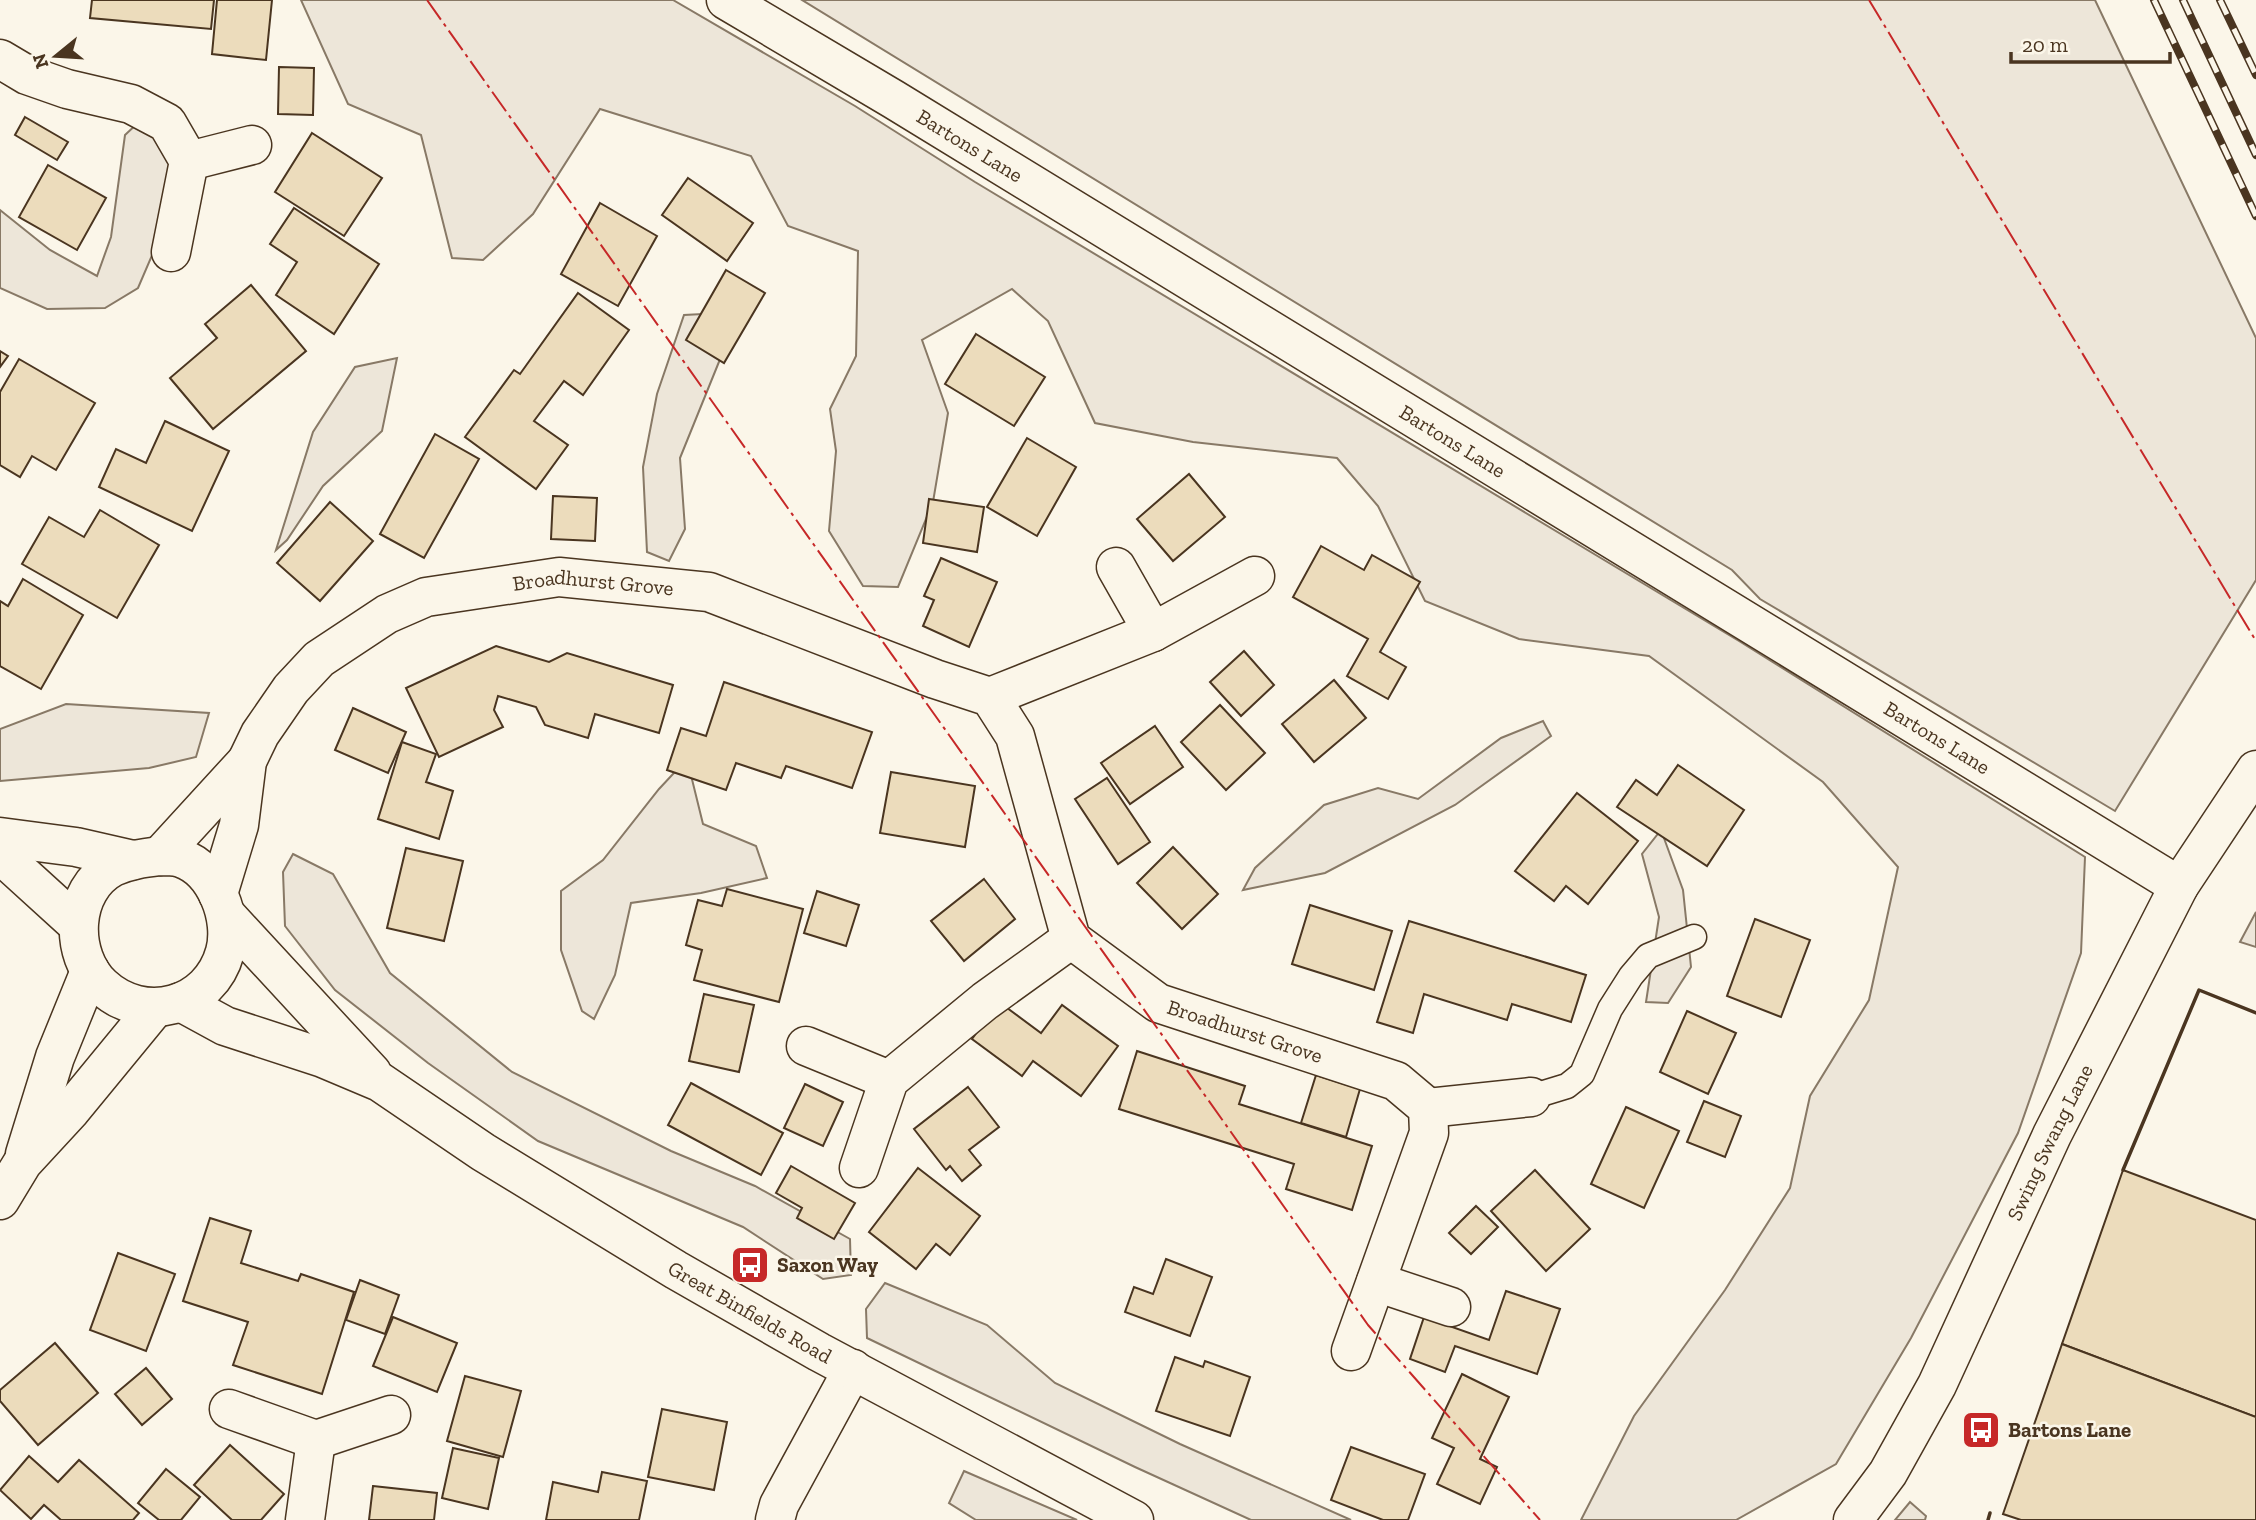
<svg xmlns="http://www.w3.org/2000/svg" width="2256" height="1520" viewBox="0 0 2256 1520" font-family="'Zilla Slab',serif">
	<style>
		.green { fill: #ede6d9; stroke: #887966; stroke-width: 2 }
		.building { fill: #ecdcbc; stroke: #4a3520; stroke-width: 2 }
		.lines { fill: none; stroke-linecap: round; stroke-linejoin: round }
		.lane-casing { stroke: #4a3520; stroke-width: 27 }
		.street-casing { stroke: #4a3520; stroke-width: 41 }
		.secondary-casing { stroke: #4a3520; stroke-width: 41 }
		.lane { stroke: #fbf6e9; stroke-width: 24 }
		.street { stroke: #fbf6e9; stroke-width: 38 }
		.secondary { stroke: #fbf6e9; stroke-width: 38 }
		.rail-casing { stroke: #4a3520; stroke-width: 8 }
		.rail { stroke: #fbf6e9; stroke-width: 5; stroke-dasharray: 16; stroke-linecap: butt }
		.wall { stroke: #4a3520; stroke-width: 3.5 }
		.power { stroke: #c62828; stroke-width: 2; stroke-dasharray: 24 5 3.5 5; stroke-linecap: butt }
		.labels { text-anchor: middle; stroke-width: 5; stroke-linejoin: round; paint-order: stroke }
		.street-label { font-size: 21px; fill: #4a3520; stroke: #fbf6e9 }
		.poi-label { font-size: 21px; font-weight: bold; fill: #4a3520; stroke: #fbf6e9; text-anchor: start }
	</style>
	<rect width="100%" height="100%" fill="#fbf6e9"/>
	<g class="green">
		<path d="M301,0H673L855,106L975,182L1739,641L2085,857L2081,953L2018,1133L1911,1338L1836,1464L1736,1520H1581L1634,1416L1725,1290L1790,1188L1810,1096L1869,1000L1898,867L1823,782L1649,656L1519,639L1425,601L1378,506L1337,458L1193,442L1095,423L1048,321L1012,289L922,340L948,413L933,502L898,587L863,586L829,531L836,451L830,409L856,356L858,251L788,226L751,156L600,109L533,214L483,260L452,258L421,135L348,104Z"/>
		<path d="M802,0H2095L2256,338V580L2115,811L1760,599L1732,570Z"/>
		<path d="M141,120L161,138L174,174L159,239L138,288L105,308L47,309L0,288V210L50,250L97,276L111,237L125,135Z"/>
		<path d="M722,313L725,347L680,458L685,529L669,561L647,552L643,467L657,394L684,315Z"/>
		<path d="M397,358L382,431L323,486L287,540L276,550L313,432L355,367Z"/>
		<path d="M66,704L209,713L196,757L149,768L0,781V729Z"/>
		<path d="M1543,721L1551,736L1455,805L1325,873L1243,890L1255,868L1324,805L1378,788L1418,799L1501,738Z"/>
		<path d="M687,759L703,824L756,846L767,878L701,893L631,903L615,975L594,1019L582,1011L561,950V891L603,860L659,789Z"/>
		<path d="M1661,830L1683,890L1691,967L1668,1003L1646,1002L1659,917L1642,854Z"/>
		<path d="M293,854L333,874L390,973L512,1072L671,1151L755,1186L850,1239L851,1275L823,1279L743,1227L538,1141L428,1063L335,990L285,926L283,872Z"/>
		<path d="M2256,912V947L2240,942Z"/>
		<path d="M885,1283L987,1325L1055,1383L1180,1444L1351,1520H1251L1135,1467L867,1338L866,1309Z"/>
		<path d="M964,1471L1077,1520H976L949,1503Z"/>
		<path d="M1910,1502L1926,1516L1925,1520H1895Z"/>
	</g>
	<g class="building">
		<path d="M92,0H214L211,29L90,18Z"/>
		<path d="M217,0H272L266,60L212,54Z"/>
		<path d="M279,67L314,68L313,115L278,114Z"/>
		<path d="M25,117L68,142L57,160L15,135Z"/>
		<path d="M312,133L382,178L344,236L275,192Z"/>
		<path d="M48,165L106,198L77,250L19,217Z"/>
		<path d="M688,178L753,223L727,261L662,215Z"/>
		<path d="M600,203L657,236L618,306L561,274Z"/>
		<path d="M294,208L379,264L334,334L276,295L297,262L270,244Z"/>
		<path d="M726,270L765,293L724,363L686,340Z"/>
		<path d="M251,285L306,351L213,429L170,378L217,338L205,324Z"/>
		<path d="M578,293L629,330L583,395L564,381L534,421L568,445L536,489L465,437L514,370L520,374Z"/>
		<path d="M976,334L1045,377L1014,426L945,384Z"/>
		<path d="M0,351L8,356L0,367Z"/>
		<path d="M19,359L95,403L56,470L32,456L20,477L0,465V392Z"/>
		<path d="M165,421L229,451L192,531L99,487L116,449L146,463Z"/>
		<path d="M435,434L479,459L424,558L380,534Z"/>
		<path d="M1027,438L1076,467L1037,536L987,507Z"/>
		<path d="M1189,474L1225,517L1173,561L1137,519Z"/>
		<path d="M553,496L597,498L595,541L551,539Z"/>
		<path d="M929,499L984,507L977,552L923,543Z"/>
		<path d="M330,502L373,541L320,601L277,563Z"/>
		<path d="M100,510L159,545L117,618L22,564L49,517L84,537Z"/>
		<path d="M1321,546L1364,570L1372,555L1420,582L1380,652L1406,667L1388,699L1347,676L1368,639L1293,597Z"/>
		<path d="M941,558L997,582L969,647L923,626L934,600L924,596Z"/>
		<path d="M23,579L83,615L41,689L0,666V601L8,606Z"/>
		<path d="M496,646L549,662L567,653L673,685L659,733L595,714L588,738L545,725L536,707L498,696L494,710L503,727L439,757L406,688Z"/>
		<path d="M1244,651L1274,685L1241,716L1210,682Z"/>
		<path d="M1334,680L1366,718L1314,762L1282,724Z"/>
		<path d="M724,682L872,732L852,788L786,766L781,778L736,763L726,790L667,770L681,728L706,736Z"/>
		<path d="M1220,705L1265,753L1226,790L1181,742Z"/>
		<path d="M353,708L406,732L388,773L335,750Z"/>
		<path d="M1155,726L1183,767L1130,804L1101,763Z"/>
		<path d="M402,742L436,754L426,782L453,791L439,839L378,819Z"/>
		<path d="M1678,765L1744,810L1707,866L1617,807L1636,780L1657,795Z"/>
		<path d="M891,772L975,786L965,847L880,833Z"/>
		<path d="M1107,778L1150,842L1118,864L1075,799Z"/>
		<path d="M1577,793L1638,841L1588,904L1566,886L1554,901L1515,871Z"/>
		<path d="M1173,847L1218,894L1182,929L1137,883Z"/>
		<path d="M406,848L463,861L444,941L387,928Z"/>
		<path d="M984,879L1015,919L964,961L931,921Z"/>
		<path d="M727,889L803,909L779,1002L694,980L702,950L686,945L698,900L722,906Z"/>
		<path d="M817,891L859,905L846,946L804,933Z"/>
		<path d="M1310,905L1392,931L1374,990L1292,964Z"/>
		<path d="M1755,919L1810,940L1781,1017L1727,996Z"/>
		<path d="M1409,921L1586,975L1571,1022L1512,1004L1507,1020L1424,994L1413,1033L1377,1022Z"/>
		<path d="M704,994L754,1005L739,1072L689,1061Z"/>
		<path d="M999,1002L1041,1033L1062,1005L1118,1046L1081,1096L1033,1061L1022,1076L972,1039Z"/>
		<path d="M1687,1011L1736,1033L1708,1094L1660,1072Z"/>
		<path d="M1137,1051L1245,1086L1239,1104L1372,1146L1352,1210L1286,1189L1294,1164L1119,1109Z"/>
		<path d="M1316,1075L1360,1089L1346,1137L1301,1123Z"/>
		<path d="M691,1083L783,1133L761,1175L668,1125Z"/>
		<path d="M805,1084L843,1102L823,1146L784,1128Z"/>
		<path d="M968,1087L999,1127L969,1150L981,1165L962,1181L950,1166L946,1170L914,1129Z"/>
		<path d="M1704,1101L1741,1116L1725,1157L1687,1142Z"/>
		<path d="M1626,1107L1679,1131L1644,1208L1591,1184Z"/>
		<path d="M791,1166L855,1203L834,1239L797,1218L802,1208L776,1193Z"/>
		<path d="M918,1168L980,1216L950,1255L936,1244L916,1269L869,1232Z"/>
		<path d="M1535,1170L1590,1229L1546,1271L1491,1211Z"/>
		<path d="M2123,1170L2256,1220V1417L2062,1344Z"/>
		<path d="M1476,1206L1498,1227L1471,1254L1449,1233Z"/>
		<path d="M210,1218L251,1231L241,1263L298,1281L301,1274L354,1292L322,1394L233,1365L248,1322L183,1301Z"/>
		<path d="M118,1253L175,1274L146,1351L90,1330Z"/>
		<path d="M1166,1259L1212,1277L1190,1336L1125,1312L1134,1287L1153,1294Z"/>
		<path d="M360,1280L399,1295L385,1334L346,1320Z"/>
		<path d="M1506,1291L1560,1309L1537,1374L1455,1346L1445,1372L1410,1359L1424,1317L1489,1340Z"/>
		<path d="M393,1317L457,1343L437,1392L373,1366Z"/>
		<path d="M55,1343L98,1393L38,1445L0,1401V1390Z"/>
		<path d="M2062,1344L2256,1417V1520H2021L2003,1514Z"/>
		<path d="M1175,1357L1203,1367L1205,1361L1250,1377L1230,1436L1156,1411Z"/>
		<path d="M146,1368L172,1399L142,1425L115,1394Z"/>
		<path d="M1462,1374L1509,1397L1480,1459L1497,1467L1480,1504L1437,1484L1454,1448L1432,1438Z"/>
		<path d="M465,1376L521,1391L503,1457L447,1441Z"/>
		<path d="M662,1409L727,1422L714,1490L648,1477Z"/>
		<path d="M230,1445L284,1494L261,1520H232L194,1485Z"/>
		<path d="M1351,1447L1425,1474L1408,1520H1383L1331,1500Z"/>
		<path d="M453,1448L499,1458L488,1509L442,1498Z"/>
		<path d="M29,1456L58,1482L79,1460L139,1513L133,1520H61L44,1505L31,1519L0,1490Z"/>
		<path d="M166,1469L200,1497L181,1520H159L138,1503Z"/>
		<path d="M602,1472L647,1481L639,1520H546L553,1482L598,1492Z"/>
		<path d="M373,1486L437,1493L434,1520H369Z"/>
	</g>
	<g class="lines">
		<defs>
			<path id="lane" d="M1531,1097L1567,1086L1582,1074L1610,1009L1631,976L1648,956L1694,937"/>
			<g id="street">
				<path id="s1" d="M726,0L893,99L2179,886"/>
				<path d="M0,59L27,75L67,89L131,104L167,123L189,161L171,252"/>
				<path d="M189,161L252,145"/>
				<path d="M1116,567L1153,632"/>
				<path d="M990,697L1153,632L1255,576"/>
				<path d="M0,837L76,847L133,860"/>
				<path d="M0,854L78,925"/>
				<path d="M160,856L247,761"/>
				<path id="s2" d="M218,894L239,825L247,761L260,734L291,689L319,659L387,614L426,597L559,577L709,592L935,679L990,697L1015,736L1071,939L1158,1003L1396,1081L1428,1108L1429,1133L1351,1351"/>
				<path d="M806,1046L889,1080"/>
				<path d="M1428,1108L1531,1097"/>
				<path d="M859,1168L889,1080L985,1001L1071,939"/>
				<path d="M1376,1282L1451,1307"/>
				<path d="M229,1409L316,1440L391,1415"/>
				<path d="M305,1520L316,1440"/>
				<path d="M775,1520L779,1505L853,1369"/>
			</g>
			<g id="secondary">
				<path d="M160,856C166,856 175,856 181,858C216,870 234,919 225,952C210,1007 144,1025 102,986C69,955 70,890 113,867C128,860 144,858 160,856Z"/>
				<path d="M226,915L372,1073"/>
				<path id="s3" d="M181,1002L225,1026L323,1058L380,1082L483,1152L676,1270L819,1352L1134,1520"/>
				<path d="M25,1154L55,1057L90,971"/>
				<path d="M0,1200L23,1162L71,1110L154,1009"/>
				<path id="s4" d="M1853,1520L1888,1473L1937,1385L2052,1135L2179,886L2256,770"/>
			</g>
		</defs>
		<use href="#lane" class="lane-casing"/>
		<use href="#street" class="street-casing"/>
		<use href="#secondary" class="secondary-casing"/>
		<use href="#lane" class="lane"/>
		<use href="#street" class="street"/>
		<use href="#secondary" class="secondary"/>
		<defs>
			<g id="rail">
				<path d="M2154,0L2256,216"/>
				<path d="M2183,0L2256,155"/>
				<path d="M2220,0L2256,75"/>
			</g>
		</defs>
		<use href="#rail" class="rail-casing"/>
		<use href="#rail" class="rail"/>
		<g class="wall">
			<path d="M2123,1170L2199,990L2256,1013"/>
			<path d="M1988,1520L1990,1513"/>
		</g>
		<g class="power">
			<path d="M427,0L1368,1325L1540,1520"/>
			<path d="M1869,0L2256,641"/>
		</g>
	</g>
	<defs>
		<symbol id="bus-square" viewBox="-11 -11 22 22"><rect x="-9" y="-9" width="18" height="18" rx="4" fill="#c62828" stroke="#fbf6e9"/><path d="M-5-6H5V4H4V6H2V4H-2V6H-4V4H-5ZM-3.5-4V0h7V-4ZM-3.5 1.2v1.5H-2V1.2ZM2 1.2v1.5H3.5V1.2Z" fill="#fff"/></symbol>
	</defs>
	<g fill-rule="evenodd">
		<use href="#bus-square" x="728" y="1243" width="44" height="44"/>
		<use href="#bus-square" x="1959" y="1408" width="44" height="44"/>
	</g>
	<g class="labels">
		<g class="street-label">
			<text dy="7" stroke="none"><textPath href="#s1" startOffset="284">Bartons Lane</textPath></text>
			<text dy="7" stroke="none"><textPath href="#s1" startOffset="850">Bartons Lane</textPath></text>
			<text dy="7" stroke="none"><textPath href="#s2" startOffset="555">Broadhurst Grove</textPath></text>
			<text dy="7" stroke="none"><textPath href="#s1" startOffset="1418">Bartons Lane</textPath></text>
			<text dy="7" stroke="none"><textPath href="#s2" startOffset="1428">Broadhurst Grove</textPath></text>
			<text dy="7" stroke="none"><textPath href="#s4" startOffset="427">Swing Swang Lane</textPath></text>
			<text dy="7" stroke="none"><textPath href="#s3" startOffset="651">Great Binfields Road</textPath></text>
		</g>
		<g class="poi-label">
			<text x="777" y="1272">Saxon Way</text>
			<text x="2008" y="1437">Bartons Lane</text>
		</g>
	</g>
	<g transform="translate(56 56) rotate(252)" stroke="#fbf6e9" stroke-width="5" paint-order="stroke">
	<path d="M0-5L12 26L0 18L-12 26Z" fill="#4a3520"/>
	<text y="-10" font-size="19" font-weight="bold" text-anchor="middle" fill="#4a3520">N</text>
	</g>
	<path d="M2011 52v10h159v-10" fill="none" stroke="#4a3520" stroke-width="3.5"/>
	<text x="2022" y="52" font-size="21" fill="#4a3520" stroke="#fbf6e9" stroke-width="5" paint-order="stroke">20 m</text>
</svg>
